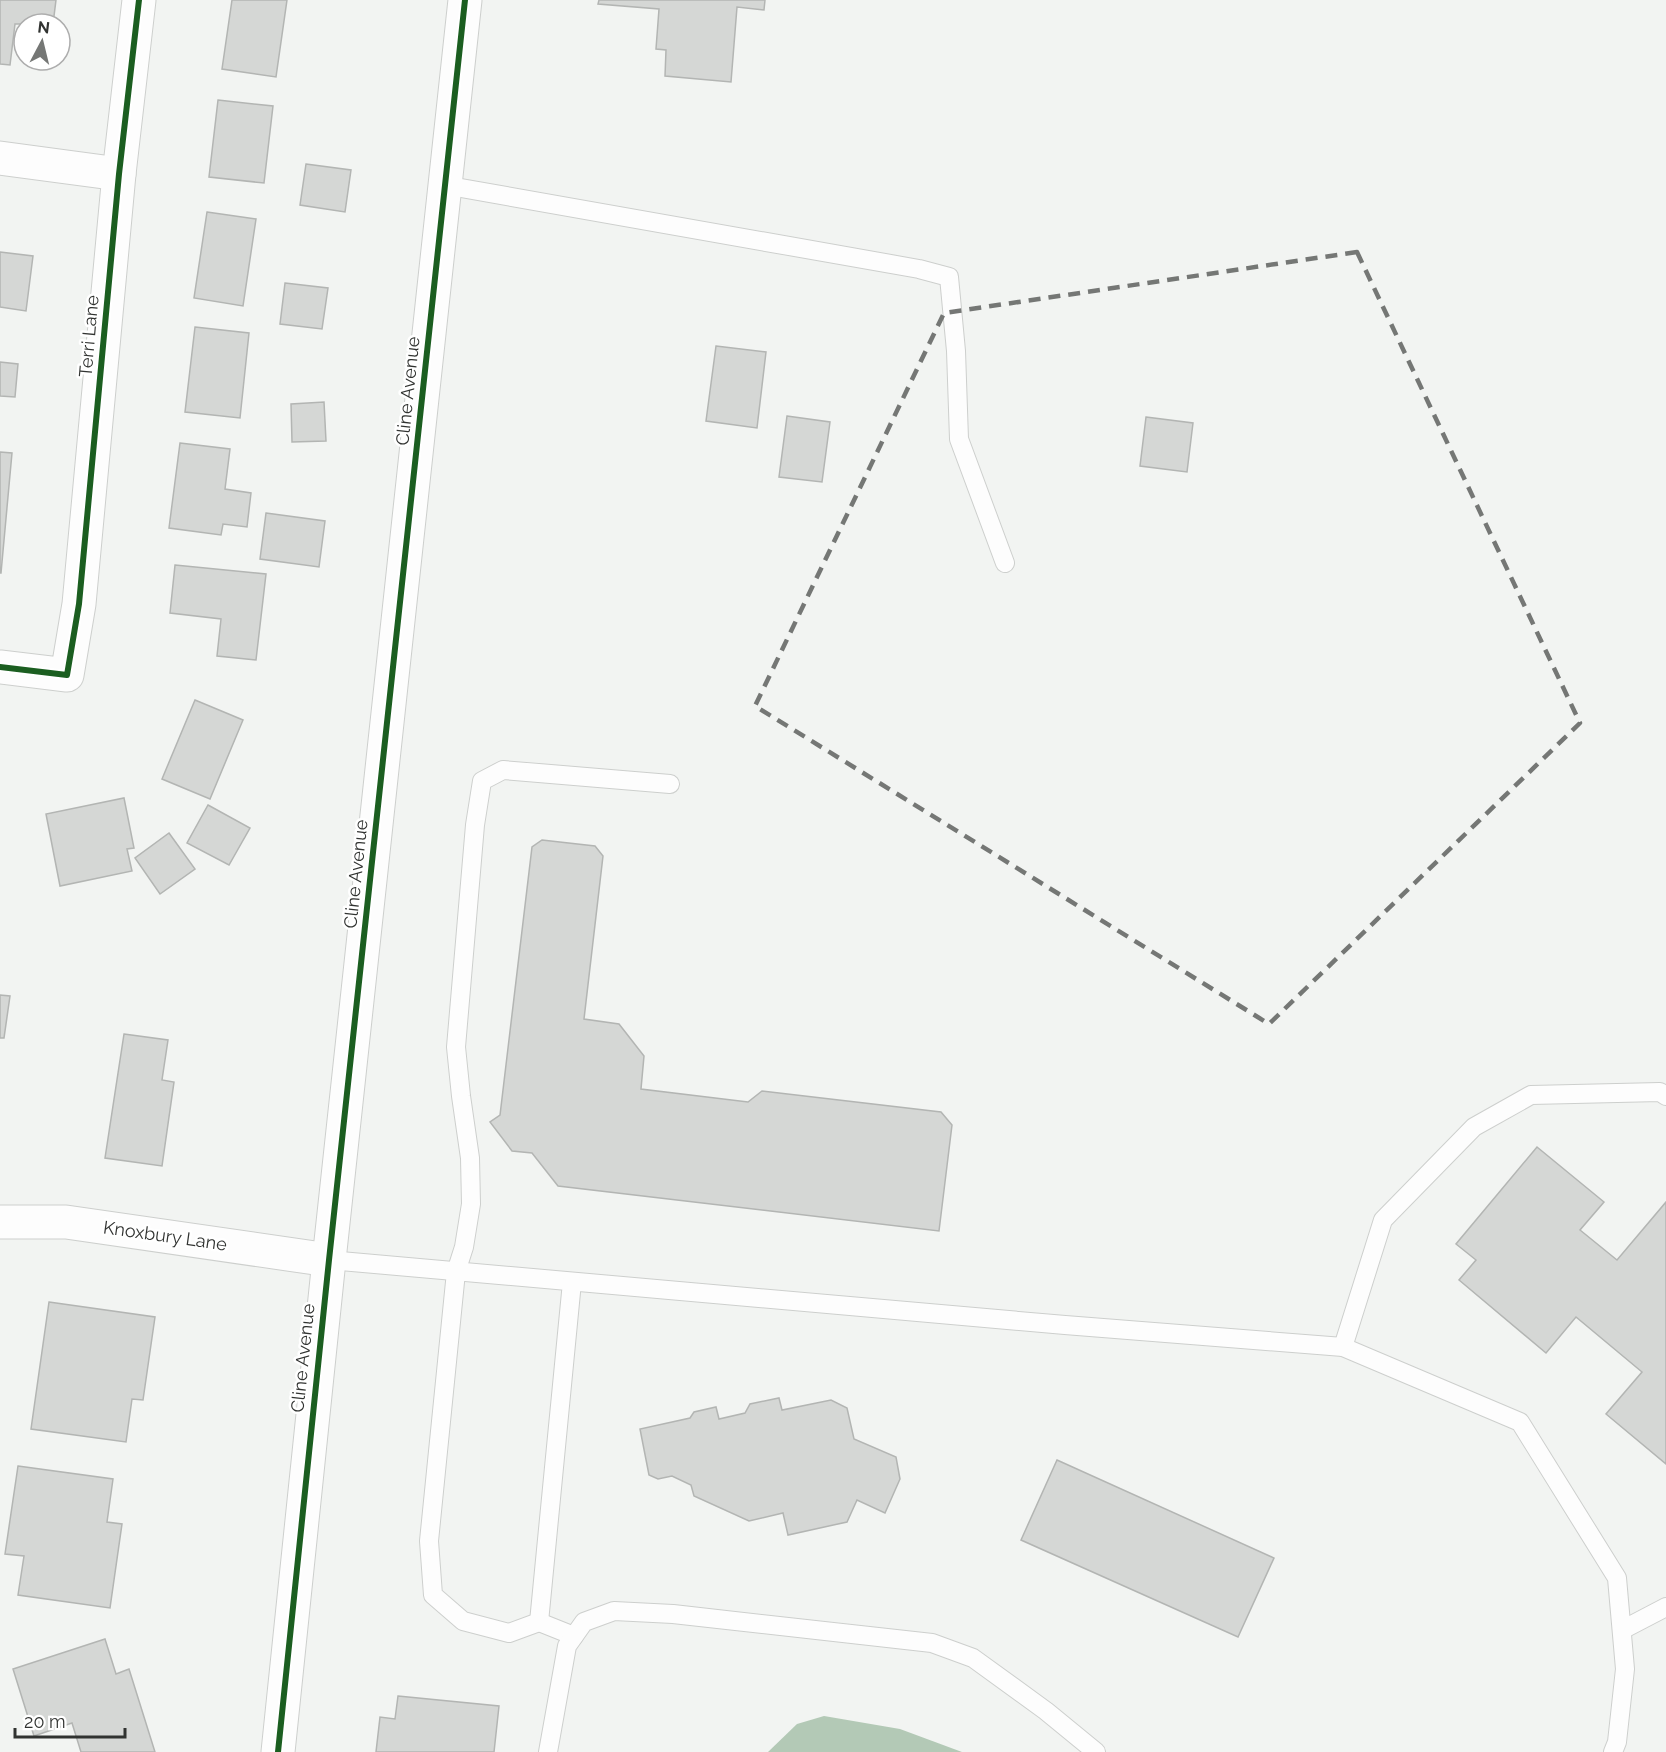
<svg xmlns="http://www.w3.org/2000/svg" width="1666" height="1752" viewBox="0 0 1666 1752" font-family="Raleway,sans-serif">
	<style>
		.water { fill: #b3c9b6 }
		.building { fill: #d5d7d5; stroke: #b3b5b3; stroke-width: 1.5 }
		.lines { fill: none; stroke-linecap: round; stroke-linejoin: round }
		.service-casing { stroke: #cdcfcd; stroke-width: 20 }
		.minor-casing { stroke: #cdcfcd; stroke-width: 35 }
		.tertiary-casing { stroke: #cdcfcd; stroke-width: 35 }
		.service { stroke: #fdfdfd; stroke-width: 18 }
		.minor { stroke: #fdfdfd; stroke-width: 33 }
		.tertiary { stroke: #fdfdfd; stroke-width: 33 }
		.cycleway-casing { stroke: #fff; stroke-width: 10 }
		.cycleway { stroke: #1b5e20; stroke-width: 6 }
		.marked { fill: none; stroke: #757775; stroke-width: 4.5; stroke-dasharray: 12 8; stroke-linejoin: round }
		.labels { text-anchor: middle; stroke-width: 5; stroke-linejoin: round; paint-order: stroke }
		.street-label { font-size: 18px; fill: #313331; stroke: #fff }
	</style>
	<rect width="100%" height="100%" fill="#f2f4f2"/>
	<path class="water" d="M824,1716L900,1729L962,1752H768L797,1724Z"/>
	<g class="building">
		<path d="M0,0H56L53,24H15L10,65L0,64Z"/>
		<path d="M232,0H287L276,77L222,69Z"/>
		<path d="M599,0H765L764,10L737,7L731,82L665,76L666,50L656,49L659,9L598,4Z"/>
		<path d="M218,100L273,106L264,183L209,177Z"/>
		<path d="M306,164L351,170L345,212L300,205Z"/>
		<path d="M207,212L256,219L243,306L194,298Z"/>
		<path d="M0,252L33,256L26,311L0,307Z"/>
		<path d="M285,283L328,288L322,329L280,324Z"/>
		<path d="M195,327L249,333L240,418L185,412Z"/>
		<path d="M716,346L766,352L757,428L706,421Z"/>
		<path d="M0,362L18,364L15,397L0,396Z"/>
		<path d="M324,402L326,441L292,442L291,404Z"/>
		<path d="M787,416L830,422L822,482L779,477Z"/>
		<path d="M1146,417L1193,423L1187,472L1140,466Z"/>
		<path d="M180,443L230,449L225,489L251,493L247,527L223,524L221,535L169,528Z"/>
		<path d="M0,452L12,453L1,573H0Z"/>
		<path d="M266,513L325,521L319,567L260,559Z"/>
		<path d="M175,565L266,574L256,660L217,656L221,619L170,613Z"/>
		<path d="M195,700L243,720L210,799L162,779Z"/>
		<path d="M124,798L134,848L127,849L132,871L60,886L46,814Z"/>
		<path d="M208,805L250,828L229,865L187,843Z"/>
		<path d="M169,833L195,869L160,894L135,858Z"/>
		<path d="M542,840L595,846L603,856L584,1019L619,1024L644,1056L641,1089L748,1102L762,1091L941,1112L952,1125L939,1231L558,1186L532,1153L512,1151L490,1122L500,1115L532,847Z"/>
		<path d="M0,995L10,996L4,1038H0Z"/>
		<path d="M124,1034L168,1040L162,1080L174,1082L162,1166L105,1158Z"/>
		<path d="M1537,1147L1604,1202L1580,1230L1617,1260L1666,1202V1464L1606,1414L1642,1372L1576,1317L1546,1353L1459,1280L1476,1260L1456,1244Z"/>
		<path d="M49,1302L155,1317L143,1400L132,1399L126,1442L31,1429Z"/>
		<path d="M779,1398L782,1410L831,1400L847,1408L854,1439L896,1457L900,1479L885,1513L857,1500L847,1522L788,1535L783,1513L749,1521L694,1496L691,1485L672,1476L658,1479L649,1475L640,1429L690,1418L694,1412L716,1407L719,1419L745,1413L750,1404Z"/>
		<path d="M1057,1460L1274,1558L1238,1637L1021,1540Z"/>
		<path d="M18,1466L113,1479L107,1522L122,1524L110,1608L18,1595L24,1556L5,1554Z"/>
		<path d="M105,1639L116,1674L129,1669L155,1752H81L72,1723L34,1736L13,1669Z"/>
		<path d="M398,1696L499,1706L494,1752H376L380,1717L395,1719Z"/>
	</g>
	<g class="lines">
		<defs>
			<g id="service">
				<path d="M444,185L919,269L949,277L956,351L959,439L1005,563"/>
				<path d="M329,1260L1065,1325L1343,1347L1520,1422L1617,1578L1625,1669L1617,1742L1613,1752"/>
				<path d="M572,1282L539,1622L509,1633L463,1621L433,1595L429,1541L456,1272L464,1247L471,1204L470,1158L461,1096L456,1047L475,825L482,781L503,770L670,784"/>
				<path d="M1343,1347L1383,1220L1474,1127L1531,1095L1660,1092L1666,1096"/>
				<path d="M539,1622L574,1636"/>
				<path d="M1622,1630L1666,1607"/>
				<path d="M548,1752L567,1646L584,1622L614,1611L673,1614L932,1643L973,1658L1046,1711L1096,1752"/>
			</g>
			<g id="minor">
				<path d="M0,158L119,174"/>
				<path d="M0,667L67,675L79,604L119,174L139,0"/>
				<path d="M0,1222H66L329,1260"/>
			</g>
			<path id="tertiary" d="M278,1752L329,1260L465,0"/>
		</defs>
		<use href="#service" class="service-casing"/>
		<use href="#minor" class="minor-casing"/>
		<use href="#tertiary" class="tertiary-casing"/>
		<use href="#service" class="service"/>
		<use href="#minor" class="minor"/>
		<use href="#tertiary" class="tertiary"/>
		<defs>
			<g id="cycleway">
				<path d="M0,667L67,675L79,604L119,174L139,0"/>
				<path d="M278,1752L329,1260L465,0"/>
			</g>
		</defs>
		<use href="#cycleway" class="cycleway-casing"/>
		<use href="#cycleway" class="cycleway"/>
	</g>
	<path class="marked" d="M1357,252L1580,723L1269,1024L755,706L944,313Z"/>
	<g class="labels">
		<g class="street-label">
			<text transform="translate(89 336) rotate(-85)" y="6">Terri Lane</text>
			<text transform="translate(408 391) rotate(-84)" y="6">Cline Avenue</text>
			<text transform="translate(356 874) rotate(-84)" y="6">Cline Avenue</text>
			<text transform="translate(165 1236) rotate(8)" y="6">Knoxbury Lane</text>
			<text transform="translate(303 1358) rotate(-84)" y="6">Cline Avenue</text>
		</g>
	</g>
	<g transform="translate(42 42) rotate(7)"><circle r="28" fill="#ffffff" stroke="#adadad" stroke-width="1.5"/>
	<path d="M0-4.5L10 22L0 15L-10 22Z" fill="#757775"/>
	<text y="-9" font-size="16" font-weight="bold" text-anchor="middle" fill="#313331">N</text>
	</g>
	<path d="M15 1728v9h110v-9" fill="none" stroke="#313331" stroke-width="3"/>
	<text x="24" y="1728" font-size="18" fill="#313331" stroke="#ffffff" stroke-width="4.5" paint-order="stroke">20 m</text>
</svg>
